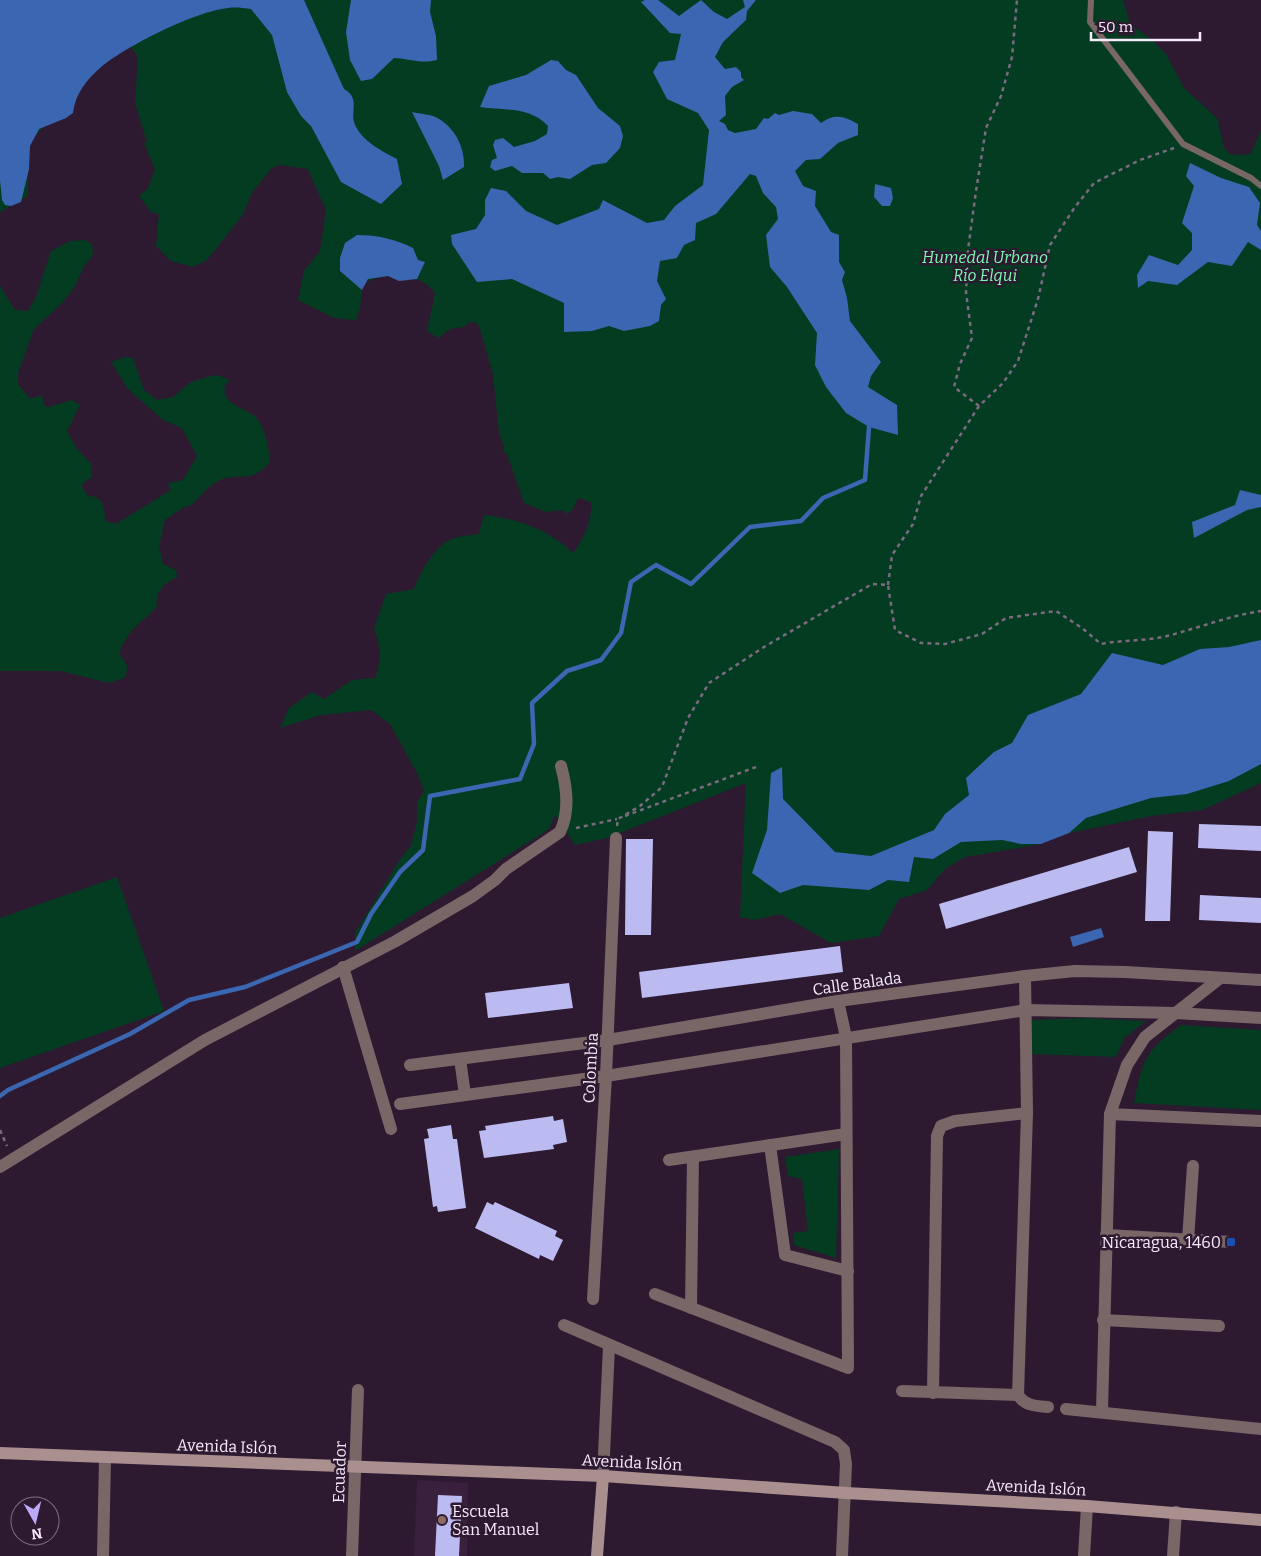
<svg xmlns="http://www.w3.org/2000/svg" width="1261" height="1556" viewBox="0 0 1261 1556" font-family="Bitter,serif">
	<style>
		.built { fill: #39213d }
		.green { fill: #033c21 }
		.water { fill: #3b66b1 }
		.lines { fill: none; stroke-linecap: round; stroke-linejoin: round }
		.stream { stroke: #3b66b1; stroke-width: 4.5 }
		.building { fill: #bbbaf1 }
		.path { stroke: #7c6b80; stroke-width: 2.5; stroke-dasharray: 4 4; stroke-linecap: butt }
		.lane { stroke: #796768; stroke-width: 6 }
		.street { stroke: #796768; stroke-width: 12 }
		.secondary { stroke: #aa8f8f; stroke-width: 12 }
		.transit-dot { fill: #1a4fb4; stroke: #2d1a31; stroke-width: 2 }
		.education-dot { fill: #8d6e63; stroke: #2d1a31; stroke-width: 2 }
		.labels { text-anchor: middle; stroke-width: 5; stroke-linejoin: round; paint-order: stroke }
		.park-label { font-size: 16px; font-style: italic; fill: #77fcb1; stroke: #2d1a31 }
		.street-label { font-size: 16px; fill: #f7eafa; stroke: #2d1a31 }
		.poi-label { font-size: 16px; fill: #f7eafa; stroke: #2d1a31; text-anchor: end }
	</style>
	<rect width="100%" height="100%" fill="#2d1a31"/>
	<path class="built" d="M417,1480L468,1483L467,1556H414Z"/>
	<g class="green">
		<path d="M0,0H1123L1130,24L1152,40L1166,54L1184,88L1217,118L1224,148L1230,154L1244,155L1251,153L1261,130V783L1202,810L1151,816L1069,833L1073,829L1021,844H1041L965,857L945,869L927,890L899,899L879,936L831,943L780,914L754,920L740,917L746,783L607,838L575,845L555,815L548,830L355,951V933L399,861L411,845L417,822V802L424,791L417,773L390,724L371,710L321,715L280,728L289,708L312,692L324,699L352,680L375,678C382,661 381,646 374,629L386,594L414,589C420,573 434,546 452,539C460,536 470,535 479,534L484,515C518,519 548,529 573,553C584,537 592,523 591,502L578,498L573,509L566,514L562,510L546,512L524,503L507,454L503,452L504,447L499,433L493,374L480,329L477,323L469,322L464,327L450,329L438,338L427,331L435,294C424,271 375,271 359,287L362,290L360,308L356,320L334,318L298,300L304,271L320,251L326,210L308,169L280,165L272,168L253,191L242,216L207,260L193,267L171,261L156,246L159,214L152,213L139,196L148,188L155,169L144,143L147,142L135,103L138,57L130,46L113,50L28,144V196L0,212Z"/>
		<path d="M85,240L92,244L93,255L84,266L74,288L61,304L34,329L18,373V384L30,399L42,395L44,405L48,407L72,400L80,405L67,431L77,449L91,464L92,477L83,483L82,487L88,496C103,495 105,509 105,521L116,524L171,490L168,483L183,480L197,456L182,428L163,420L128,389L111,362L125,357L133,358L144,390L157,400L173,397L191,382L207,377L217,375L228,379L229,382L225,385C221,407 248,406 258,420C266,432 269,448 270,462C251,485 238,472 220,480C208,485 200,497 192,505L184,507L165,520L159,546L163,564L176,570L177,577C164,584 155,590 157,606C140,626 129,626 119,654L127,665L126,677L109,683L61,671H0V286L15,310L28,311L36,297L51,251L70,241Z"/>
		<path d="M117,877L164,1011L0,1068V918Z"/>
		<path d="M1085,1018L1146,1021L1124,1038L1116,1057L1031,1054V1020Z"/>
		<path d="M1181,1025L1261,1030V1110L1134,1103C1142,1061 1145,1051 1181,1025Z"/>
		<path d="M839,1149L836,1258L794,1245L793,1233L808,1231L802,1179L788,1176L785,1157Z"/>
	</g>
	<g class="water">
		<path d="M0,0H304L344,89C362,99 348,113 356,127C365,143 382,151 397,159L402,184L381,204L341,182L311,126L301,116L287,92L272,35L251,9C243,8 235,7 228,8C196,11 124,47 100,68C86,80 75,95 73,113L66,118L39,129L30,146L29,169L21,202L11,206L5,205L2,200L0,180Z"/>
		<path d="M351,0H431L430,12L436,36L437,60C420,64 411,59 394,58L372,79L361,81L350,60L346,32Z"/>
		<path d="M645,0H658L679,16L701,0L714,12L727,19L745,7L743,0H756L747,11L746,20L723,42L715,57L725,69L736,67L741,72V77L744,80L732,87L725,96L726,115L719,121L725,124L728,130L735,133L756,129L764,118L768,119L775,113L779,115L793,111L812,114L821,123C835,113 844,116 858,124V135L838,143L820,159L806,160L795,171L803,186L816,191L815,206L831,232L839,235V262L845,272L842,280L847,298L850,321L881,362L871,376L868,387L897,405L898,435L869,427L846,413L826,387L815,365L817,333L787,287L770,267L766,235L778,219L776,207L763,193L756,176L750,174L716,214L696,223L695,240L684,245L677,258L660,261L657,281L666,299L661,305L659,321L650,326L624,331L609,326L592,331L564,332V303L512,279L477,282L452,244L451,235L476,229L485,215V200L491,188L506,191L526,211L557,225L599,209L603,200L647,223L664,220L675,206L703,185L709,130L698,113L667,99L653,72L659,62L675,60L681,34L670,33L641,2Z"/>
		<path d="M551,60L558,61L566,70L576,75L598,108L620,126L623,136L620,148L606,163L592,165L570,179L558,177L550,179L543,173H522L512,166L495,171L490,167L492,160L497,158L493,145L495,140L503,138L514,147L535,141L547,134L548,126C529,106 506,111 480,107L489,86L526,75Z"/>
		<path d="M412,112C420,114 432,114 439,119C456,129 465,149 464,167L443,180L439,166Z"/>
		<path d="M1190,163L1221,178L1249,187L1260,203L1257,225L1261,231V250L1248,242L1232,266L1208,262L1177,285L1148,281L1138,288L1137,275L1149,255L1178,265L1192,250V233L1182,223L1194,186L1186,176Z"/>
		<path d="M875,184L891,188L893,198L890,206H882L874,197Z"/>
		<path d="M357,235C378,235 395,239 413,248L418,260L425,262L417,279L399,281L388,276L368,279L362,290L340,271V258L345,243Z"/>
		<path d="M1240,490L1261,495V507L1247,510L1194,538L1192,522L1235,505Z"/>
		<path d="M1261,640V764L1229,781L1187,794L1151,798L1086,818L1069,833L1041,844H1021L1002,840L961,842L933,859L914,857L909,882L888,880L869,890L803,885L780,893L752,873L767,830L771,773L782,767L783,799L835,852L871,856L934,830L945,814L969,795L966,778L994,752L1012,743L1028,715L1081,694L1112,653L1163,665L1200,649L1229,647Z"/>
		<path d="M1101,928L1104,937L1073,947L1070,937Z"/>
	</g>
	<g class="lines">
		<path class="stream" d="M0,1096L8,1090L130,1034L189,1000L245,987L357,942L371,914L400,872L423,850L430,796L520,779L534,744L532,703L567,671L601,660L621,633L631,582L656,565L691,584L750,527L801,521L823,498L865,480L869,427"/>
	</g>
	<g class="building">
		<path d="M1199,824L1261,826V851L1198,848Z"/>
		<path d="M1148,831L1173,832L1170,921H1145Z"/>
		<path d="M626,839H653L651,935H625Z"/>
		<path d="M1129,847L1137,872L946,929L939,904Z"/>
		<path d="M1200,895L1261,898V923L1199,920Z"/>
		<path d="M840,946L843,972L642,998L639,972Z"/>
		<path d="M569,983L573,1008L488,1018L485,993Z"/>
		<path d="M553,1116L554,1121L563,1119L567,1142L553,1145L554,1149L484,1158L479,1131L486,1130L485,1126Z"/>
		<path d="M451,1125L453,1139H457L466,1208L438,1212L437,1206L433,1207L424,1139L429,1138L427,1129Z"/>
		<path d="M487,1202L493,1205L495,1202L557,1231L555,1236L563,1240L553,1261L540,1255L539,1259L475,1228Z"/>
		<path d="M438,1495L462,1496L459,1556H435Z"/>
	</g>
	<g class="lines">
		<g class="path">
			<path d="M979,406L954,387L960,364L972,338L966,292L968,250L976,191L986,128L1001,96L1012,57L1017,0"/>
			<path d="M888,585L892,555L913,524L921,496L979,406L1003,383L1018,361L1038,299L1050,245L1075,207L1094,183L1140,160L1174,148"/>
			<path d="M625,816L756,767"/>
			<path d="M617,826L618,819L640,806L662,787L688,718L709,683L764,647L872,584L888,585L895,630L921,643L945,644L982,634L1006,618L1056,611L1082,628L1101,644C1122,640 1143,641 1163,637C1196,629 1228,616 1261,611"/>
			<path d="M576,828L617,819"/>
			<path d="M0,1130L7,1146"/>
		</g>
		<path class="lane" d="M1091,0L1090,22L1183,144L1251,178L1261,186"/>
		<g class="street">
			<path d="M343,967L391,1129"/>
			<path d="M1025,976L1027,1113L1018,1395C1025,1406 1036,1406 1048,1407"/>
			<path d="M460,1059L465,1095"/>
			<path d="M410,1065L608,1040L838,1001L1025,976L1075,971L1125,972L1261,980"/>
			<path d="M400,1104L606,1076L1026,1010L1176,1013L1261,1018"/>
			<path d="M1110,1114L1261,1121"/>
			<path d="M770,1145L785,1255L848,1271"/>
			<path d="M669,1160L846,1134"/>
			<path d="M0,1167L205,1040L396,941L473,896L495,880L506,869L560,832C570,811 567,788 561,766"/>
			<path d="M1106,1235L1231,1242"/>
			<path d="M1188,1240L1193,1166"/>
			<path d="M655,1294L848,1368L846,1037L838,1001"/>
			<path d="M593,1299L606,1076L616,838"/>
			<path d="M691,1308L693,1157"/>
			<path d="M1103,1320L1219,1326"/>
			<path d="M564,1325L835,1442L844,1450L846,1464L842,1556"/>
			<path d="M902,1391L1018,1395"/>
			<path d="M933,1393L937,1136L941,1126L955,1121L1027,1113"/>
			<path d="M1066,1409L1261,1429"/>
			<path d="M1102,1411L1110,1114L1127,1065L1145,1037L1219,979"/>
			<path d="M603,1476L609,1346"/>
			<path d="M103,1556L105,1459"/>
			<path d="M352,1556L358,1390"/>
			<path d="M1084,1556L1087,1506"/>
			<path d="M1173,1556L1176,1512"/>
		</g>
		<g class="secondary">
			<path d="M0,1453L603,1476L846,1493L1087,1506L1261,1520"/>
			<path d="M597,1556L603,1476"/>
		</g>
	</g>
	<rect class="transit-dot" x="1226" y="1237" width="10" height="10" rx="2.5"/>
	<circle class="education-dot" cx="442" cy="1520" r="5"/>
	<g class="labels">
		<g class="park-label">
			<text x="985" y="263">Humedal Urbano<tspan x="985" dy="18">Río Elqui</tspan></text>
		</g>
		<g class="street-label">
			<text transform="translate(857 983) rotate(-8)" y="6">Calle Balada</text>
			<text transform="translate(590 1068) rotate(-87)" y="6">Colombia</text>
			<text transform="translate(227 1446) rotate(2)" y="6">Avenida Islón</text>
			<text transform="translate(632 1462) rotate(3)" y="6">Avenida Islón</text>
			<text transform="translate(339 1472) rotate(-88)" y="6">Ecuador</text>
			<text transform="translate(1036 1487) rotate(3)" y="6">Avenida Islón</text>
		</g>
		<g class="poi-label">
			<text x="1221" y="1248">Nicaragua, 1460</text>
			<text x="452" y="1517" text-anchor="start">Escuela<tspan x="452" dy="18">San Manuel</tspan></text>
		</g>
	</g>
	<g transform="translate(35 1521) rotate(172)"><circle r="24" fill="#2d1a31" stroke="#7e6d81"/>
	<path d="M0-4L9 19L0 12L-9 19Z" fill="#baaaf7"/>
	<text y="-8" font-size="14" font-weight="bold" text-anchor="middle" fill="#f7eafa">N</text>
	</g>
	<path d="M1091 32v8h109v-8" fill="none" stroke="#f7eafa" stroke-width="2.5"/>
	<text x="1098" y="32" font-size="15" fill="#f7eafa" stroke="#2d1a31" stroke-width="4" paint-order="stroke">50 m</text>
</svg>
